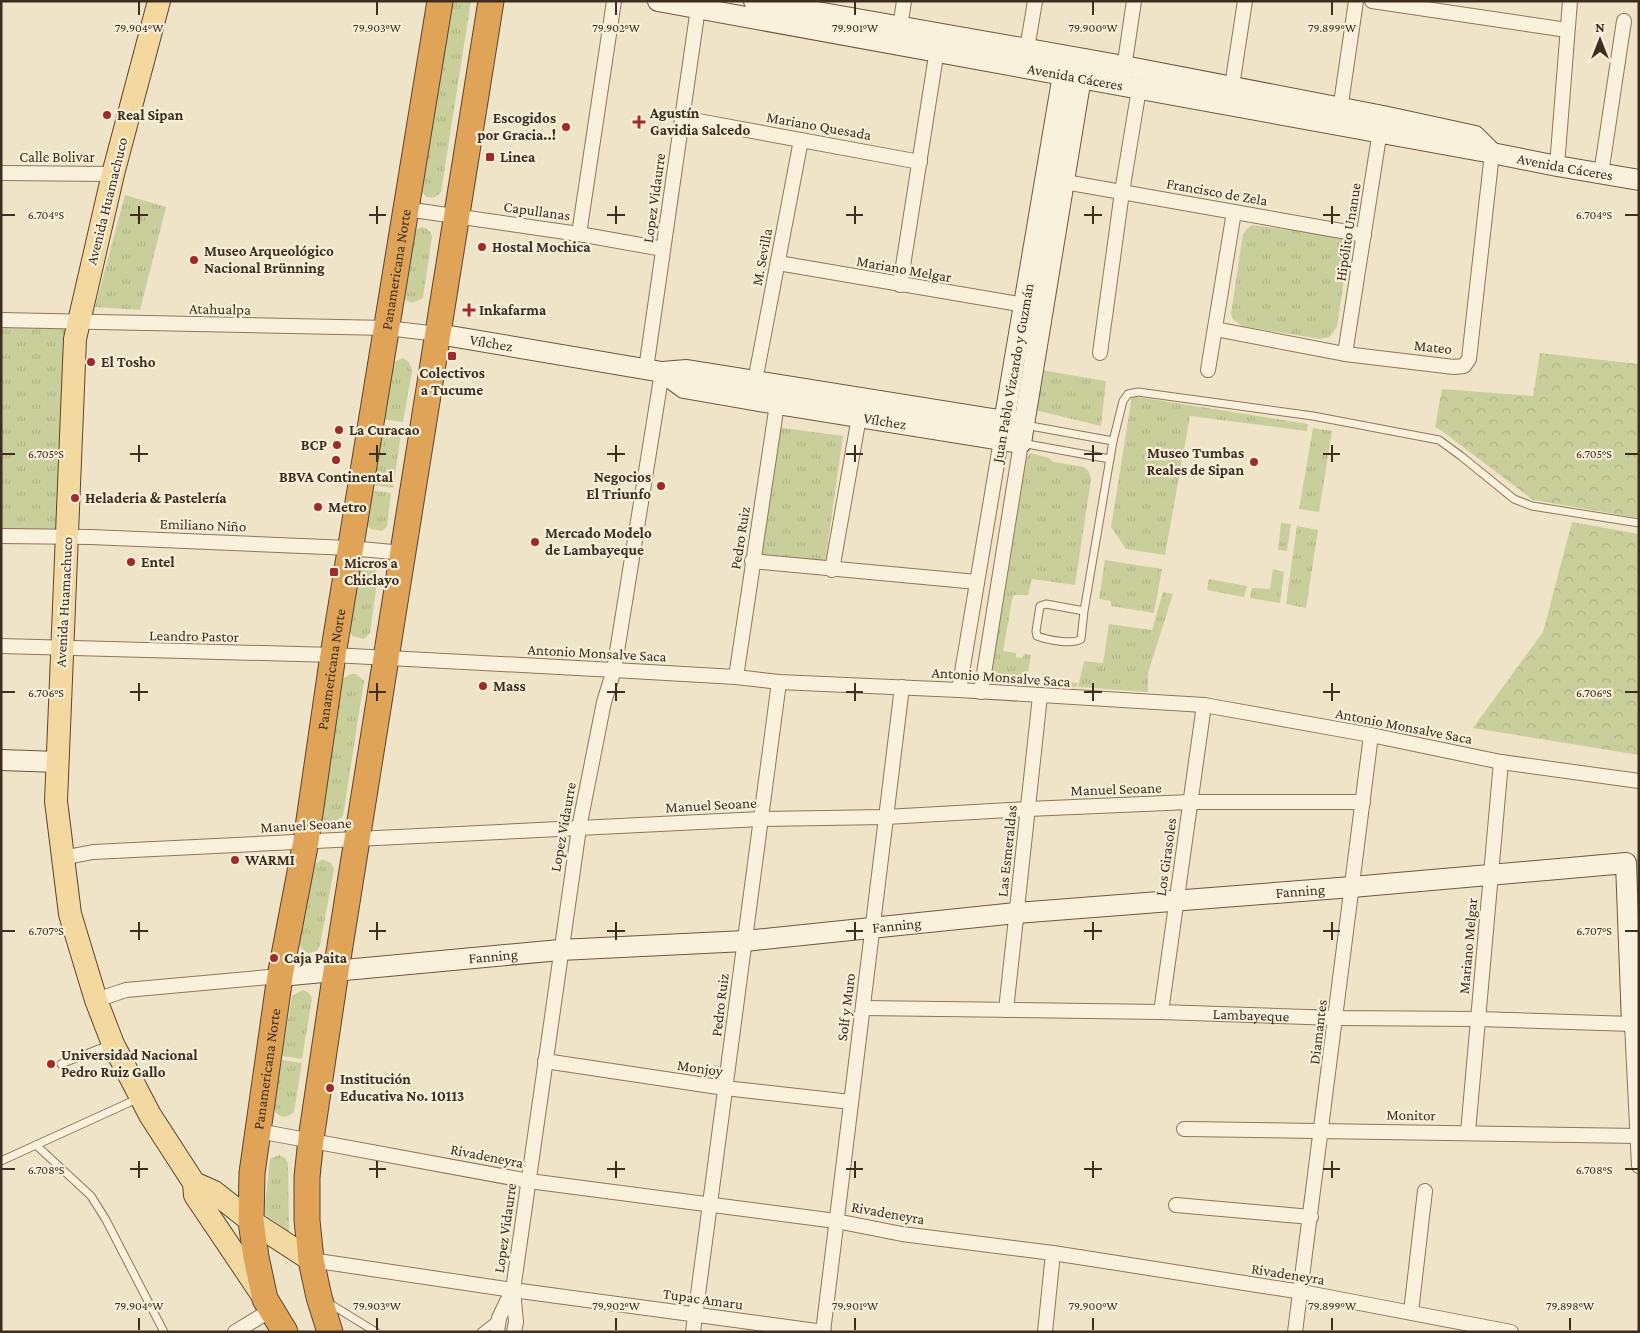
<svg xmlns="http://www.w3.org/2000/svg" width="1640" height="1333" viewBox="0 0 1640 1333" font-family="'Crimson Pro',serif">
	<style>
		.grass { fill: url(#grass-tufts) }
		.forest { fill: url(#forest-crowns) }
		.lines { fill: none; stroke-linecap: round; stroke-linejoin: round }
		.lane-casing { stroke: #8d765c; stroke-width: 9 }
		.street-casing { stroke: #8d765c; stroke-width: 16 }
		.secondary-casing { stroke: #6f573f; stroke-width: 22 }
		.primary-casing { stroke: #5b4430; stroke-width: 24 }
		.highway-casing { stroke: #5b4430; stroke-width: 27 }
		.lane { stroke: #faf1dc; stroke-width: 7 }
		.street { stroke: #faf1dc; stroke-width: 14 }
		.secondary { stroke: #faf1dc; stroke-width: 20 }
		.primary { stroke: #f3d9a0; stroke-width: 22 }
		.highway { stroke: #e0a458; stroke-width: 25 }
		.ticks { fill: none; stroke: #3d2e20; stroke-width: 2 }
		.poi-dot { fill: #9e2a2b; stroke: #f7eed8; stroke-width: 2 }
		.labels { text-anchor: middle; stroke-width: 4.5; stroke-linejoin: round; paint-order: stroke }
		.street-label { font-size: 15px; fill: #3d2e20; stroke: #f7eed8 }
		.poi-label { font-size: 15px; font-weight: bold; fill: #3d2e20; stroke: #f7eed8; text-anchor: start }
		.ticks-label { font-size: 12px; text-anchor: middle; fill: #3d2e20; stroke: #f7eed8; stroke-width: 4.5; stroke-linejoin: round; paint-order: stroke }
	</style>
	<defs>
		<pattern id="grass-tufts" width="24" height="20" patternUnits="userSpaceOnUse" patternTransform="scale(1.25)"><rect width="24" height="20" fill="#c9cf9b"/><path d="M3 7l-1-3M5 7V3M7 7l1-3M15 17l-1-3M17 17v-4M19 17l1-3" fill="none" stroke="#aeb285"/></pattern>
		<pattern id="forest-crowns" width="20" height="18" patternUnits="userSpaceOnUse" patternTransform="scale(1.25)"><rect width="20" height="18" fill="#c9cf9b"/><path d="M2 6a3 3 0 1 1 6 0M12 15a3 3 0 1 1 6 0" fill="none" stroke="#aeb285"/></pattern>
	</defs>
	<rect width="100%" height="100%" fill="#f0e4c8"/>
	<g class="grass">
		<path d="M450,1H471L441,192C436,198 433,198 426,197L421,190Z"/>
		<path d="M125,195L166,207L140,310L95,307Z"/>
		<path d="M1252,225L1335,236C1344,239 1348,243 1348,253L1337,327L1330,337L1320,339L1242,326L1233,319L1231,314L1243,234L1247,229Z"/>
		<path d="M422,227C428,229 431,231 432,237L423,298L412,303L406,300L403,295L412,234L417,229Z"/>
		<path d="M1,320L78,322L67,537L1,536Z"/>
		<path d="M403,358L409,362L412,371L403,422L381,419L391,363Z"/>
		<path d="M1041,370L1106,381L1101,426L1035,410Z"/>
		<path d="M1132,396L1308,424L1307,431L1190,416L1165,555L1126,549L1111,527Z"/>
		<path d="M381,425L402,428L393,488L372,485Z"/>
		<path d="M775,427L843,436L825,563L755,556Z"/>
		<path d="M1313,428L1332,431L1319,512L1299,509Z"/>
		<path d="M1030,453L1049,458L1054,462L1084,467L1089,472L1091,479L1075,585L1032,579L1028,595H1013L1003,651L1016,653V657L1023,658L1024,654L1031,655L1027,677L1078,683L1076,687L989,681L1027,457Z"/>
		<path d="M370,490L391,493L387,527L382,531L371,529L366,524Z"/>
		<path d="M1281,523L1291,524L1287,551L1278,550Z"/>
		<path d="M1297,526L1318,530L1306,608L1286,604Z"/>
		<path d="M1105,560L1162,569L1154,613L1111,606V601L1099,599Z"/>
		<path d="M370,568L376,570L378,575L370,633L364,639L352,636L349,629L357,573L362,569Z"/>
		<path d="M1273,569L1284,572L1280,603L1250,598L1252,588L1270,589Z"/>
		<path d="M1209,579L1247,586L1244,597L1207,590Z"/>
		<path d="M1163,592L1173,594L1148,673V692L1078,687L1084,661L1103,663L1109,624L1152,630Z"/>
		<path d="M351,674H356L364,681L343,816C337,822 333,824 326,822L321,816L341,680Z"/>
		<path d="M322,859L331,863L334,869L320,945L317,951L309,953L304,952L300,946V941L312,867Z"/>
		<path d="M303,990L309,993L312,998L302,1059L282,1056L292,996Z"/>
		<path d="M282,1060L302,1063L294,1112C286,1119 279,1118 273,1109Z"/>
		<path d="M279,1155L285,1158L288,1164L289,1232L264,1214L270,1159Z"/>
	</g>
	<g class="forest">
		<path d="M1540,353L1639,364V518L1533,500L1442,431L1435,427L1442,389L1533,396Z"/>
		<path d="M1572,522L1639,534V755L1473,728L1543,632Z"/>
	</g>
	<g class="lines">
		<defs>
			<g id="lane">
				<path d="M1025,425L1113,441"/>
				<path d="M1021,443L1110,459"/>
				<path d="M1084,611L1046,604L1040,606L1036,631L1037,636C1047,640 1073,645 1081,639L1084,611L1113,441L1123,401L1128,394L1138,392L1313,416L1439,440L1461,456L1514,499L1532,506L1639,523"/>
				<path d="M61,1064L109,1045"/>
				<path d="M36,1145L91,1196L106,1220L164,1332"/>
				<path d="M1,1161L137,1099"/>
				<path d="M327,1302L376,1332"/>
				<path d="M481,1332L499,1318"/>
			</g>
			<g id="street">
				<path d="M1372,1L1567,30"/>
				<path d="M900,27L904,1"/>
				<path d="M1027,49L1035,1"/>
				<path d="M1123,75L1134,1"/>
				<path d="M1232,86L1245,1"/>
				<path d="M1339,117L1356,1"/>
				<path d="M682,118L920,162"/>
				<path d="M1557,166L1570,1"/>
				<path d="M1,173L113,174"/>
				<path d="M1601,174L1624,21"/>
				<path d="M1065,182L1364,235"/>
				<path d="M406,209L579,234L663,249"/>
				<path d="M579,234L614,1"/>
				<path d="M778,263L1024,305"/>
				<path d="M900,285L938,43"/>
				<path d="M1,320L387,328L438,334"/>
				<path d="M1215,329L1345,354L1454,367L1464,366L1469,359L1492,153"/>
				<path d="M1100,353L1122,192L1139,89"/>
				<path d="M1345,354L1381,124"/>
				<path d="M646,369L699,1"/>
				<path d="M1208,370L1234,212"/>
				<path d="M755,381L801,140"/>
				<path d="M1,536L91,537L350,548L403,553"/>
				<path d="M752,561L977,582"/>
				<path d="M832,570L859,417"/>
				<path d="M1,646L333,655L614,670L736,677L779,682L959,690L1204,705L1371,735L1501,762L1639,781"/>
				<path d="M736,677L777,404"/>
				<path d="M959,690L1001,440"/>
				<path d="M981,692L1021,443"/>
				<path d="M62,858L93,852L761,819L886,817L1028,809L1190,802H1363"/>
				<path d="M96,1000L126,990L280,976"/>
				<path id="s1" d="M863,1008L1161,1012L1336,1018L1478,1019L1632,1024L1639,1166"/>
				<path d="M1006,1010L1040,696"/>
				<path d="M1161,1012L1204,705"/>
				<path d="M545,1061L725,1088L851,1102"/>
				<path d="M1184,1129L1639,1136"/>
				<path d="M258,1131L529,1181L836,1221L902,1234L1053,1253L1302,1292L1511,1332"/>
				<path d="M1468,1132L1501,762"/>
				<path d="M1176,1205L1311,1217"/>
				<path d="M311,1260L513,1290L824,1332"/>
				<path d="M1411,1312L1425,1191"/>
				<path d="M235,1332L271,1310"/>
				<path d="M497,1332L499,1318L512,1291"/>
				<path d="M514,1332L516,1322L513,1290L579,828L604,702L614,670L662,372"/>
				<path d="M693,1332L779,682"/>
				<path d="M823,1332L902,687"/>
				<path d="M1045,1332L1053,1253"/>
				<path d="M1295,1332L1371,735"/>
			</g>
			<g id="secondary">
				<path id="s2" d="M658,1L1492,153L1557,166L1639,180"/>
				<path d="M754,1L1124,66L1383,116L1475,136L1492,153"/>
				<path id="s3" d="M438,334L662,372L684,388L777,404L1021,443L1084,59"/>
				<path d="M662,372L687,370L1017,423"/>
				<path d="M1001,440L1065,63"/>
				<path d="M1,760L58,762"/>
				<path id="s4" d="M280,976L560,950L745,941L1016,913L1352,887L1626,863L1632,1024H1639"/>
			</g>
			<g id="primary">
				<path d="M159,1L113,174L75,339L56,801L70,914L96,1000L113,1044L150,1115L194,1183L195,1195L263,1296"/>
				<path d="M194,1183L214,1192L251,1221L311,1260"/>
			</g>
			<g id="highway">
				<path id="s5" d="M285,1332L265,1299L256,1257L251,1221L252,1173L280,976L306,841L333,655L440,1"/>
				<path d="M330,1332L319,1297L311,1260L307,1220V1177L311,1139L336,971L491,1"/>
			</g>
		</defs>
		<use href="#lane" class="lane-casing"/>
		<use href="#street" class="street-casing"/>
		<use href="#secondary" class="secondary-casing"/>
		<use href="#primary" class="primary-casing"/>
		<use href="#highway" class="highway-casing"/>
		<use href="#lane" class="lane"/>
		<use href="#street" class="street"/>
		<use href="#secondary" class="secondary"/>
		<use href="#primary" class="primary"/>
		<use href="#highway" class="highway"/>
	</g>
	<path class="ticks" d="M139,2V15M377,2V15M616,2V15M855,2V15M1093,2V15M1332,2V15M139,206V224M377,206V224M616,206V224M855,206V224M1093,206V224M1332,206V224M2,215H15M130,215H148M369,215H386M607,215H625M846,215H863M1084,215H1102M1323,215H1340M1625,215H1638M139,445V462M377,445V462M616,445V462M855,445V462M1093,445V462M1332,445V462M2,454H15M130,454H148M369,454H386M607,454H625M846,454H863M1084,454H1102M1323,454H1340M1625,454H1638M139,683V701M377,683V701M616,683V701M855,683V701M1093,683V701M1332,683V701M2,692H15M130,692H148M369,692H386M607,692H625M846,692H863M1084,692H1102M1323,692H1340M1625,692H1638M139,922V940M377,922V940M616,922V940M855,922V940M1093,922V940M1332,922V940M2,931H15M130,931H148M369,931H386M607,931H625M846,931H863M1084,931H1102M1323,931H1340M1625,931H1638M139,1161V1178M377,1161V1178M616,1161V1178M855,1161V1178M1093,1161V1178M1332,1161V1178M2,1169H15M130,1169H148M369,1169H386M607,1169H625M846,1169H863M1084,1169H1102M1323,1169H1340M1625,1169H1638M139,1318V1330M377,1318V1330M616,1318V1330M855,1318V1330M1093,1318V1330M1332,1318V1330M1570,1318V1330"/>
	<g class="poi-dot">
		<circle cx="107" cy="115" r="5"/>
		<path d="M636.5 114.5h5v5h5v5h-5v5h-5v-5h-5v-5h5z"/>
		<circle cx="566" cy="127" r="5"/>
		<rect x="485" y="152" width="10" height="10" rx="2.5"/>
		<circle cx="482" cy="247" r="5"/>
		<circle cx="194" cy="260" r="5"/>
		<path d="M466.5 302.5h5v5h5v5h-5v5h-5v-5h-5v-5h5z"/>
		<rect x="447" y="351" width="10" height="10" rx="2.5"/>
		<circle cx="91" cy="362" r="5"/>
		<circle cx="339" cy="430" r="5"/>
		<circle cx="337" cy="445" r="5"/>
		<circle cx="336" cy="460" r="5"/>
		<circle cx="1254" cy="462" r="5"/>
		<circle cx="661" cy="486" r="5"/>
		<circle cx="75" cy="498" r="5"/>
		<circle cx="318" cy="507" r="5"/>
		<circle cx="535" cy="542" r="5"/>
		<circle cx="131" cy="562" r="5"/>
		<rect x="329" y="567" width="10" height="10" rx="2.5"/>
		<circle cx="483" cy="686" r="5"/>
		<circle cx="235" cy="860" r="5"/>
		<circle cx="274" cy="958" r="5"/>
		<circle cx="51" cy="1064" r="5"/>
		<circle cx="330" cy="1088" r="5"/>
	</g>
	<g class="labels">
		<g class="street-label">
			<text dy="5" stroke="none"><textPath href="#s2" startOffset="424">Avenida Cáceres</textPath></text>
			<text transform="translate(819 126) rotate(10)" y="5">Mariano Quesada</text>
			<text x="57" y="162">Calle Bolivar</text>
			<text dy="5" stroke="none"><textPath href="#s2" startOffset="922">Avenida Cáceres</textPath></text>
			<text transform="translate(1217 192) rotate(10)" y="5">Francisco de Zela</text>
			<text transform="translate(654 198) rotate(-82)" y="5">Lopez Vidaurre</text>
			<text transform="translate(107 201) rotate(-76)" y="5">Avenida Huamachuco</text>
			<text transform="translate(537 211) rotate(8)" y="5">Capullanas</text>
			<text transform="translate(1348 232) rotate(-81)" y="5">Hipólito Unanue</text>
			<text transform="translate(762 257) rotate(-79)" y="5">M. Sevilla</text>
			<text dy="5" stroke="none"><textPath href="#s5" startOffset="1081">Panamericana Norte</textPath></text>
			<text transform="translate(904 269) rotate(10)" y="5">Mariano Melgar</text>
			<text transform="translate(220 309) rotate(1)" y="5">Atahualpa</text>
			<text dy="5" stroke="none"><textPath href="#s3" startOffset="54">Vílchez</textPath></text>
			<text transform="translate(1433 347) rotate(6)" y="5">Mateo</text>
			<text transform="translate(1013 373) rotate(-80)" y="5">Juan Pablo Vizcardo y Guzmán</text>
			<text dy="5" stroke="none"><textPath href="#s3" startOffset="458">Vílchez</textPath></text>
			<text transform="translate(203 525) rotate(2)" y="5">Emiliano Niño</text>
			<text transform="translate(740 538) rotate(-81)" y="5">Pedro Ruiz</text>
			<text transform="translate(64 602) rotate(-87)" y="5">Avenida Huamachuco</text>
			<text transform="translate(194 636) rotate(1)" y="5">Leandro Pastor</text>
			<text transform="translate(597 653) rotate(3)" y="5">Antonio Monsalve Saca</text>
			<text dy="5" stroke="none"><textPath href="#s5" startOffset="676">Panamericana Norte</textPath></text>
			<text transform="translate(1001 677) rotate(4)" y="5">Antonio Monsalve Saca</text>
			<text transform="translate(1404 726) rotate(11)" y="5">Antonio Monsalve Saca</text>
			<text transform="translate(1116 789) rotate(-2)" y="5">Manuel Seoane</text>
			<text transform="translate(711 805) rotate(-3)" y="5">Manuel Seoane</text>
			<text transform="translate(306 825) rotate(-3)" y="5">Manuel Seoane</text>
			<text transform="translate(563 827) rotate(-80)" y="5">Lopez Vidaurre</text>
			<text transform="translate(1007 851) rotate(-84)" y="5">Las Esmeraldas</text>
			<text transform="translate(1166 857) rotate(-82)" y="5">Los Girasoles</text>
			<text dy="5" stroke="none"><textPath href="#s4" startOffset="1024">Fanning</textPath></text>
			<text dy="5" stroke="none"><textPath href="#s4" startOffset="619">Fanning</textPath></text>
			<text transform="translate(1468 946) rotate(-85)" y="5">Mariano Melgar</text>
			<text dy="5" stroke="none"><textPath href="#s4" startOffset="214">Fanning</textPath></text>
			<text transform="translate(720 1005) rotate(-83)" y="5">Pedro Ruiz</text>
			<text transform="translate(846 1007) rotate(-83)" y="5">Solf y Muro</text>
			<text dy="5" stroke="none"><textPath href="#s1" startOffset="388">Lambayeque</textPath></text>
			<text transform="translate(1318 1032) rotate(-83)" y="5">Diamantes</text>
			<text dy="5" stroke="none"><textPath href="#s5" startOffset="271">Panamericana Norte</textPath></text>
			<text transform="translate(700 1068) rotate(8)" y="5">Monjoy</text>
			<text transform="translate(1411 1115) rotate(1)" y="5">Monitor</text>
			<text transform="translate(487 1156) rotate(11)" y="5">Rivadeneyra</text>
			<text transform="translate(888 1213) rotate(10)" y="5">Rivadeneyra</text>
			<text transform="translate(505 1228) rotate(-82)" y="5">Lopez Vidaurre</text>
			<text transform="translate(1288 1274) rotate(9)" y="5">Rivadeneyra</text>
			<text transform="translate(703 1299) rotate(8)" y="5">Tupac Amaru</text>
		</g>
		<g class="poi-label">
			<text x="650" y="118">Agustín<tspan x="650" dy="17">Gavidia Salcedo</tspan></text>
			<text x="117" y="120">Real Sipan</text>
			<text x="556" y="123" text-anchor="end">Escogidos<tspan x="556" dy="17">por Gracia..!</tspan></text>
			<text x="500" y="162">Linea</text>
			<text x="492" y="252">Hostal Mochica</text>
			<text x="204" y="256">Museo Arqueológico<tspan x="204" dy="17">Nacional Brünning</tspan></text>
			<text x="479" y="315">Inkafarma</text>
			<text x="101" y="367">El Tosho</text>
			<text x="452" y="378" text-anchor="middle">Colectivos<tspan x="452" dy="17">a Tucume</tspan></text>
			<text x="349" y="435">La Curacao</text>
			<text x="327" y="450" text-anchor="end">BCP</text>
			<text x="1244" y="458" text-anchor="end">Museo Tumbas<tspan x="1244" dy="17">Reales de Sipan</tspan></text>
			<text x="336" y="482" text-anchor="middle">BBVA Continental</text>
			<text x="651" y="482" text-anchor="end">Negocios<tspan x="651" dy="17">El Triunfo</tspan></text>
			<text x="85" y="503">Heladeria &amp; Pastelería</text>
			<text x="328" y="512">Metro</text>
			<text x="545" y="538">Mercado Modelo<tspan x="545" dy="17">de Lambayeque</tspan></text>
			<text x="141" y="567">Entel</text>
			<text x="344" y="568">Micros a<tspan x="344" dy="17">Chiclayo</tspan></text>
			<text x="493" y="691">Mass</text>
			<text x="245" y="865">WARMI</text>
			<text x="284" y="963">Caja Paita</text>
			<text x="61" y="1060">Universidad Nacional<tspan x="61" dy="17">Pedro Ruiz Gallo</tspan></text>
			<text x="340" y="1084">Institución<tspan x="340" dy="17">Educativa No. 10113</tspan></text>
		</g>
	</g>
	<g class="ticks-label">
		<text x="139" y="32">79.904°W</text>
		<text x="377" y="32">79.903°W</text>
		<text x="616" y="32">79.902°W</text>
		<text x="855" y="32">79.901°W</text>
		<text x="1093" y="32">79.900°W</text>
		<text x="1332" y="32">79.899°W</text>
		<text x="46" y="219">6.704°S</text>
		<text x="1594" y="219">6.704°S</text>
		<text x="46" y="458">6.705°S</text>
		<text x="1594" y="458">6.705°S</text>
		<text x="46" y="697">6.706°S</text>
		<text x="1594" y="697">6.706°S</text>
		<text x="46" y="935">6.707°S</text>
		<text x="1594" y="935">6.707°S</text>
		<text x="46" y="1174">6.708°S</text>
		<text x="1594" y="1174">6.708°S</text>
		<text x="139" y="1310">79.904°W</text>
		<text x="377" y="1310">79.903°W</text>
		<text x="616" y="1310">79.902°W</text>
		<text x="855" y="1310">79.901°W</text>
		<text x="1093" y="1310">79.900°W</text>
		<text x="1332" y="1310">79.899°W</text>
		<text x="1570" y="1310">79.898°W</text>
	</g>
	<rect width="1640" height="1333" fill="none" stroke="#3d2e20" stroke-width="5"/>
	<g transform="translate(1600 40)" stroke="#f7eed8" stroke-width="4" paint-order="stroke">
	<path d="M0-4L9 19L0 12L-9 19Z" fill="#3d2e20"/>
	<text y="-8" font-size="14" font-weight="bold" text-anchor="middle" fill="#3d2e20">N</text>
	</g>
</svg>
